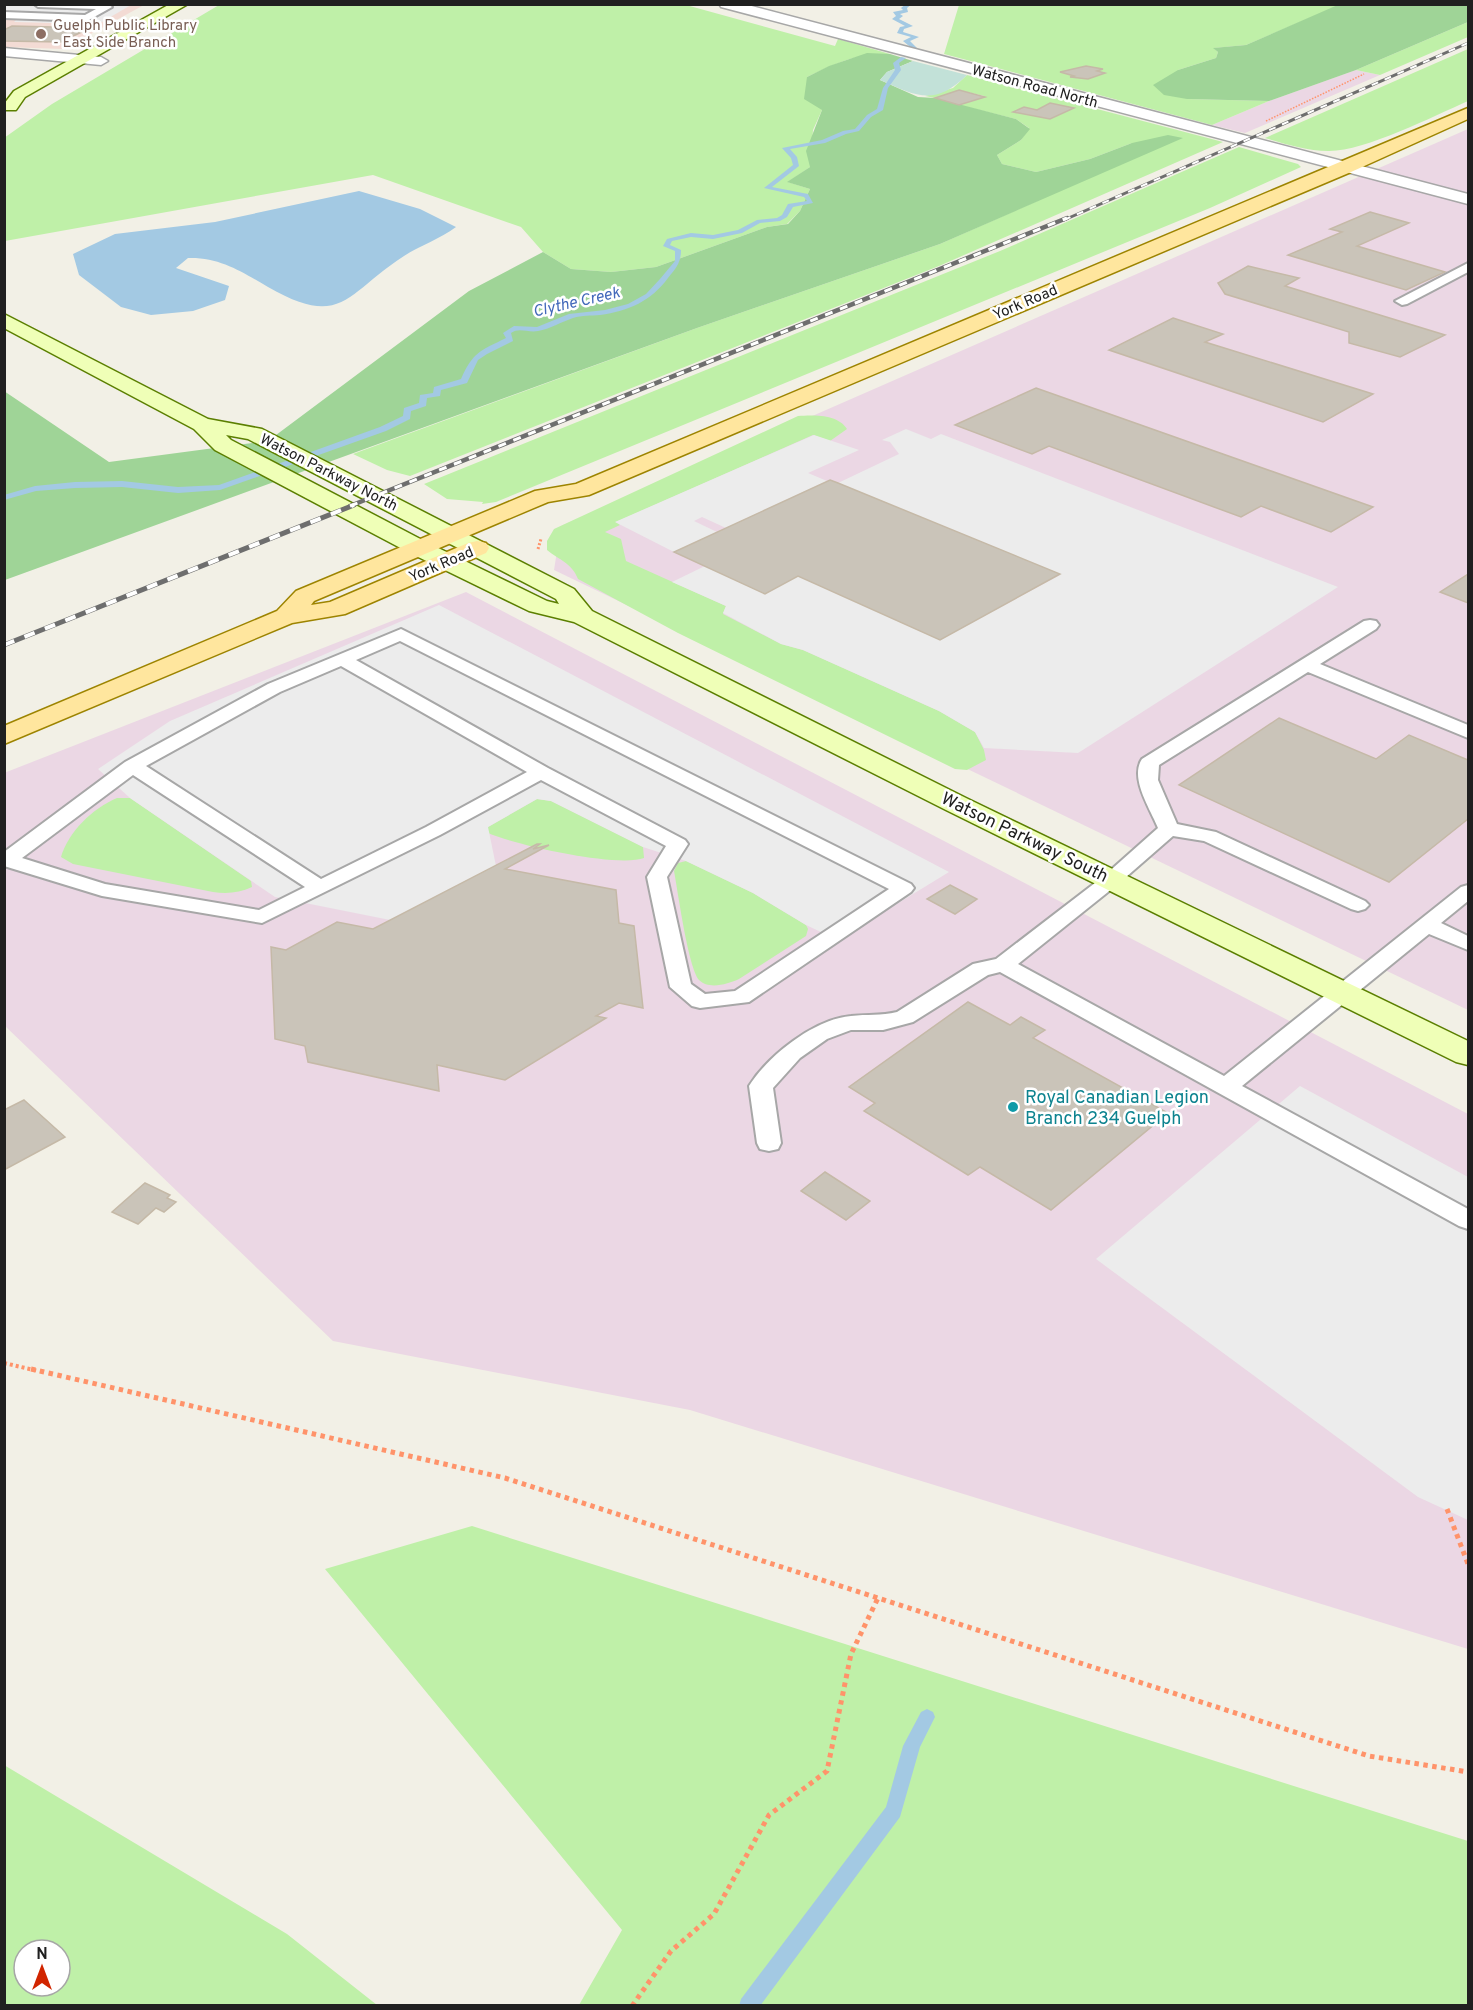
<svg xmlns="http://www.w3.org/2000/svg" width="1473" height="2010" viewBox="0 0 1473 2010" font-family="Overpass,sans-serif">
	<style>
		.commercial { fill: #f3dbd4 }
		.industrial { fill: #ebd7e4 }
		.grass { fill: #bff0a8; fill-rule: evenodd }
		.forest { fill: #9fd497 }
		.wetland { fill: #c2e1d8 }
		.parking { fill: #ececec }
		.water { fill: #a3c9e3 }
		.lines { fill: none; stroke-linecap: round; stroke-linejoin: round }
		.stream { fill: #a3c9e3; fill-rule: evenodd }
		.building { fill: #cac4b9; stroke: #c5b9a7; stroke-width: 1.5 }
		.service-casing { stroke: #a7a7a7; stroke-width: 4 }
		.minor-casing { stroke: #a7a7a7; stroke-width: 3 }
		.tertiary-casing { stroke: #a7a7a7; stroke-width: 3 }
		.secondary-casing { stroke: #5b7f00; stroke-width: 3 }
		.primary-casing { stroke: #9d8400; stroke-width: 3 }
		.path-far3 { stroke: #ff936a; stroke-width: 1.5; stroke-dasharray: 1.5 1.5; stroke-linecap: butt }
		.path-far2 { stroke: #ff936a; stroke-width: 3; stroke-dasharray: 2 2; stroke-linecap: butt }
		.path-far1 { stroke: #ff936a; stroke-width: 4; stroke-dasharray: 3 3; stroke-linecap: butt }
		.path { stroke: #ff936a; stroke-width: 5; stroke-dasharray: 4.5 4.5; stroke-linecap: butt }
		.service { fill: #fff; fill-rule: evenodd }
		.minor { fill: #fff; fill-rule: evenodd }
		.tertiary { fill: #fff; fill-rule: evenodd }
		.secondary { fill: #efffb7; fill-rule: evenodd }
		.primary { fill: #ffe69e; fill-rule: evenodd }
		.rail-far2-casing { stroke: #6e6e6e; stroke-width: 3 }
		.rail-far1-casing { stroke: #6e6e6e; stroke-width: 4.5 }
		.rail-casing { stroke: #6e6e6e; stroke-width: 5 }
		.rail-far2 { stroke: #fff; stroke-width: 2; stroke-dasharray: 7; stroke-linecap: butt }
		.rail-far1 { stroke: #fff; stroke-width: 3; stroke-dasharray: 8; stroke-linecap: butt }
		.rail { stroke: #fff; stroke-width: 4; stroke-dasharray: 11; stroke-linecap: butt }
		.education-dot { fill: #8d6e63; stroke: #fff; stroke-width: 2 }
		.culture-dot { fill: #0f9aa8; stroke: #fff; stroke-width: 2 }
		.labels { text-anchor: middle; stroke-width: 5; stroke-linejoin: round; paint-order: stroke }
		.far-education-label { font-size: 15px; fill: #785e54; stroke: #fff; text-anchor: start }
		.far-street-label { font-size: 15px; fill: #202020; stroke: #fff }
		.far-water-label { font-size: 16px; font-style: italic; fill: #4369ba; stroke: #fff }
		.street-label { font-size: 18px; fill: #202020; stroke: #fff }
		.culture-label { font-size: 18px; fill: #0d838f; stroke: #fff; text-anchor: start }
	</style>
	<rect width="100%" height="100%" fill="#f2f0e6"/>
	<path class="commercial" d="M5,5L128,4L144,5L63,49L5,47Z"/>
	<g class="industrial">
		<path d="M1356,70L1380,75L1245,133L1212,125L1269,101Z"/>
		<path d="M1468,129V1010L554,570L561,526Z"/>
		<path d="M466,592L1468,1114V1649L690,1410L333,1341L5,1026L4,773Z"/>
	</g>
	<g class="grass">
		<path d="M219,5H686L835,46L838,39L890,54C857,53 836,63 807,77L822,110L813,130L810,167L788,182L810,189L800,211L787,224L767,227L656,267L611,272L571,269L543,252L521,227L373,175L5,241L4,138L52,104Z"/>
		<path d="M959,5H1340L1246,45L1214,48L1218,52L1216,58L1178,70L1187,99L1269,101L1212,125L944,54Z"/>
		<path d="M1468,22V37L1380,75L1356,70Z"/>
		<path d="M1468,49V101C1434,116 1363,152 1328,151C1307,151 1285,144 1265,138Z"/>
		<path d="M967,75L1223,142L939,266L410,476L387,470L353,454L697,328L940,244L1037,201L1132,143L1090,159L1036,172L1002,164L997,155L1021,140L1029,128L1016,119L959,105L984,96L959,90L935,98L925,96L953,88Z"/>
		<path d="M1239,147L1298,164L1301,167L1210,208L496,502L482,504L483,502L447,499L424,484L1000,251Z"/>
		<path d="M798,416C813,415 838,414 847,429L830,441L813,435L616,522L620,525L605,532L621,539L626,561L726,606L723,614L781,644L803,650L939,711L975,732L984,750L986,760L967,770L955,769L678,633L578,579C572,563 559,560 547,550V541L554,529Z"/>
		<path d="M117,798H130L251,881L252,887C239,893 227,894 213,892L73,864L61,857C68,832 93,808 117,798Z"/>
		<path d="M537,799L551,801L643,847L644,858C618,868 515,845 488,833V827Z"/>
		<path d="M686,861L753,893L806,925L808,929L806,936L739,979C728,984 709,990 699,980C688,966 678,892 674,871L678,863Z"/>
		<path d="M472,1526L1468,1841V2005H579L622,1930L325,1569Z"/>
		<path d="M4,1765L287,1934L377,2005H5ZM24,1950H60V1986H24Z"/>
	</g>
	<g class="forest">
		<path d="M1340,4L1468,5V22L1356,70L1269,101L1187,99L1164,95L1153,85L1178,70L1216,58L1218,52L1213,48L1246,45Z"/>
		<path d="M867,53L890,54L913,61L887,72L880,80L918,97L935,98L1016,119L1030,129L1021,140L997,155L1002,164L1036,172L1090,159L1132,143L1168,135L1183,138L940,244L697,328L5,580L4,391L109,462L268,441L469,291L543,252L571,269L611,272L656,267L767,227L788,224L800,211L810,189L787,182L810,167L806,151L822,110L804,99L807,77L829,66Z"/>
	</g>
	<path class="wetland" d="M913,61L967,75C934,107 917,96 880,80L887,72Z"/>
	<g class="parking">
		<path d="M4,5L108,4L131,5L102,22L59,20L52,23L14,22L18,18L5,19Z"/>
		<path d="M906,429L931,439L941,434L1338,587L1078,753L984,748L975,732L939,711L803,650L781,644L723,613L726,606L672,582L705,566L765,594L798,576L940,640L1060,575L838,483L899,454L890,442L882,440Z"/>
		<path d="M814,435L859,450L808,473L827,481L726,528L702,517L694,521L717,532L674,552L615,522Z"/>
		<path d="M439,605L949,872L838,940L806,925L753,893L686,861L643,847L551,801L537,799L488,827L496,866L390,920L275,897L130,798L98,769L170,721Z"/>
		<path d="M1300,1086L1468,1177V1520L1418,1497L1096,1259Z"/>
	</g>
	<path class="water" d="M359,191L420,209L456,227C440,239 421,245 404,256C346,293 343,330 268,287C242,272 220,257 188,258L176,268L229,286L225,300L193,311L151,315L121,307L79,275L73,254L115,234L215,222Z"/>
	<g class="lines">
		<g class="stream">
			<path d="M906,4H912L907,8L908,12L900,14L903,16L899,19L913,26L904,29L903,32L919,37L910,41L917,48L914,50L903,41L911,37L897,33L900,27L905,26L892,19L896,16L893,12L903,10L901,8Z"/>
			<path d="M901,57L906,58L899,63L901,70L888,88L883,110L871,117L859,131L846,134L825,143L790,149L797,157L799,166L772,187L808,194L813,203L793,207L787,217L780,221L760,223L742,233L713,239L691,237L672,241L670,245L681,250C681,263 676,268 668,278C651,301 629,311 600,315C591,316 582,315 573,318C561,322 550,329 538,331C528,333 519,327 511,333L513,341L487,354L478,360L467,383L441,390L440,396L427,398L426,406L411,411L410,419L386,431L220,490L178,493L122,487L75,488L36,491L4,500V495L35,486L75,482L122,481L178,487L219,485L380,427L403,416L404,408L419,403L420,395L433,393L434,387L461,379C473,352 480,351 506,338L503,333L514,326L537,327L569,314L605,310L628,304L646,294L660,279L675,261V251L663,246L667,239L691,233L713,235L738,230L757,220L777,218L782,215L788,204L807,201L804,197L764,188L793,165L791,158L782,148L822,140L843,131L855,129L867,115L877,109L883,88L895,70L893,63Z"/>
			<path d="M927,1709L933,1712L935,1717L920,1747L900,1817L760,2006H739L741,1999L886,1807L903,1746L921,1712Z"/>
		</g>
	</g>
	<g class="building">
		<path d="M58,23L96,25L61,42L4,41V30L12,26L53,27Z"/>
		<path d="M1086,66L1103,69L1097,71L1105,73L1088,79L1070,77L1074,76L1060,72Z"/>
		<path d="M959,90L985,97L959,105L935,98Z"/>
		<path d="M1050,103L1074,108L1050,119L1013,112L1024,107L1037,110Z"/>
		<path d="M1370,212L1409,223L1357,246L1445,272L1406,290L1288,255L1342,232L1330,229Z"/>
		<path d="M1248,266L1299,278L1285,286L1445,335L1400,357L1349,343V332L1225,294L1218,283Z"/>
		<path d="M1173,318L1223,334L1205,342L1373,394L1323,422L1109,350Z"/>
		<path d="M1036,388L1373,507L1331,532L1261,506L1241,517L1049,446L1032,454L955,425Z"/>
		<path d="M830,480L838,483L1060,574L940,640L798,576L765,594L674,552Z"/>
		<path d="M1468,574V603L1440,592Z"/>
		<path d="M1279,718L1376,759L1409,735L1468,760V819L1389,882L1179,785Z"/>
		<path d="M537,844H540L533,849L549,845L505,869L616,890L619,923L634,926L643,1008L619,1003L596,1016L606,1018L505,1080L437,1065L439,1091L308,1062L305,1046L275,1039L271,947L286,950L337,922L373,929Z"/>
		<path d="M950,885L977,899L955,914L927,899Z"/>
		<path d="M968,1002L1010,1025L1021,1017L1045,1030L1033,1038L1168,1113L1051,1210L980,1167L968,1175L864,1111L875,1103L849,1087Z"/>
		<path d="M24,1100L65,1137L4,1170V1110Z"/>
		<path d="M825,1172L870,1201L846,1220L801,1191Z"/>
		<path d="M145,1183L170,1195L167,1198L176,1202L164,1212L156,1208L138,1224L112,1212Z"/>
	</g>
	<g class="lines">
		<defs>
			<g id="service">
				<path d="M34,4H108L112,7L87,21L4,18V12L85,15L96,9L38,7Z"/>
				<path d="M1468,263V272L1407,304L1402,305L1395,301Z"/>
				<path d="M1370,620L1376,621L1379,625L1376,629L1320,664L1468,725V738L1308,672L1159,765L1158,780L1177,824L1216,832L1365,901L1369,905L1365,909L1358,911L1351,909L1204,841L1173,836L1118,884L1018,964L1224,1076L1461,887L1468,885V901L1441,923L1468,936V950L1429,934L1242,1086L1468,1209V1229L1459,1226L1000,972L988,975L913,1022L883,1030H851L827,1039L800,1058L773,1088L781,1143L778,1149L769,1151L760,1149L757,1143L749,1086C768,1056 814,1019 851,1016C867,1014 881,1016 897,1012L973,964L996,959L1104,876L1158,828C1151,810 1129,778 1142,759L1364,621Z"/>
				<path d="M401,629L911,884L914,888L911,892L749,1002L700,1008L692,1006L670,987L647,877L666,846L541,780L440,835L262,923L102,896L4,866V852L125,762L268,684ZM400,641L889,889L735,991L705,994L691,984L667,877L688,844L685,840L548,768L356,660ZM341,666L527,772L426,827L321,879L146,766L280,692ZM133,775L305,887L259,910L105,884L22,858Z"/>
			</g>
			<path id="minor" d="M719,4H744L1468,194V204L721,7Z"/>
			<path id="tertiary" d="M4,48L101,57L108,61L101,65L4,56Z"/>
			<g id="secondary">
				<path d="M170,4H188L25,97L16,110H4V104L14,91Z"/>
				<path d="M4,314L208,419L262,429L574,589L592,611L966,798L1468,1041V1065L1456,1062L946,810L574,622L529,611L410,553L215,450L194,429L4,328ZM226,435L248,439L556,599L559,604L547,601L428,543L231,440Z"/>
			</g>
			<path id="primary" d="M1468,108V119L1351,172L589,495L548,502L314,601L311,605L330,602L468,543L477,541L486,543L489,548L486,553L345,614L292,623L4,744V726L277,611L296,591L535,491L576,484Z"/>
		</defs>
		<use href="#service" class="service-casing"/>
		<use href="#minor" class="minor-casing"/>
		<use href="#tertiary" class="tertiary-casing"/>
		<use href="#secondary" class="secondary-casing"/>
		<use href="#primary" class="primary-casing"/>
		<path class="path-far3" d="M1266,121L1364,74"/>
		<path class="path-far2" d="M538,549L541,539"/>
		<path class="path-far1" d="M4,1363L38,1371"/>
		<g class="path">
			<path d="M31,1369L505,1478L1369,1756L1468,1772"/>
			<path d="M1447,1509L1468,1564"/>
			<path d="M632,2006L671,1951L714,1914L769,1815L827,1771L851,1654L878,1598"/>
		</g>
		<use href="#service" class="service"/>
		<use href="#minor" class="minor"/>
		<use href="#tertiary" class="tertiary"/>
		<use href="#secondary" class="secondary"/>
		<use href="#primary" class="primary"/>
		<defs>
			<path id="rail-far2" d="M1064,220L1468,43"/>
			<path id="rail-far1" d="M350,506L1067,218"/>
			<path id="rail" d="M4,645L354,505"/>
		</defs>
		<use href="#rail-far2" class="rail-far2-casing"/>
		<use href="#rail-far1" class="rail-far1-casing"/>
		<use href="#rail" class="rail-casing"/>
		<use href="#rail-far2" class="rail-far2"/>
		<use href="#rail-far1" class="rail-far1"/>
		<use href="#rail" class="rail"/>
	</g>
	<circle class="education-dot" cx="41" cy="34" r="6"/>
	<circle class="culture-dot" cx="1013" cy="1107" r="6"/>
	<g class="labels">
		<g class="far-education-label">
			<text x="53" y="30">Guelph Public Library<tspan x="53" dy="17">- East Side Branch</tspan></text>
		</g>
		<g class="far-street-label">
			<text transform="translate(1035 86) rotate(15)" y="5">Watson Road North</text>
			<text transform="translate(1025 302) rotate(-23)" y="5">York Road</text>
			<text transform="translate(329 472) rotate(27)" y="5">Watson Parkway North</text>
			<text transform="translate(441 564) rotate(-23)" y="5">York Road</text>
		</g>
		<g class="far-water-label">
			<text transform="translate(576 301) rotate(-13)" y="6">Clythe Creek</text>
		</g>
		<g class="street-label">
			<text transform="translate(1025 837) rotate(26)" y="6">Watson Parkway South</text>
		</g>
		<g class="culture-label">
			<text x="1025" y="1103">Royal Canadian Legion<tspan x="1025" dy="21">Branch 234 Guelph</tspan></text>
		</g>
	</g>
	<rect width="1473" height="2010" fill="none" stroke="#202020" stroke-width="12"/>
	<g transform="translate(42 1968)"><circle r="28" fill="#ffffff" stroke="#a6a6a6" stroke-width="1.5"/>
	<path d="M0-4.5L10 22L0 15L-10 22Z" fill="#d12500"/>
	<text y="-9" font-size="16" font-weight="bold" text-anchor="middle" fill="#202020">N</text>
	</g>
</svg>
